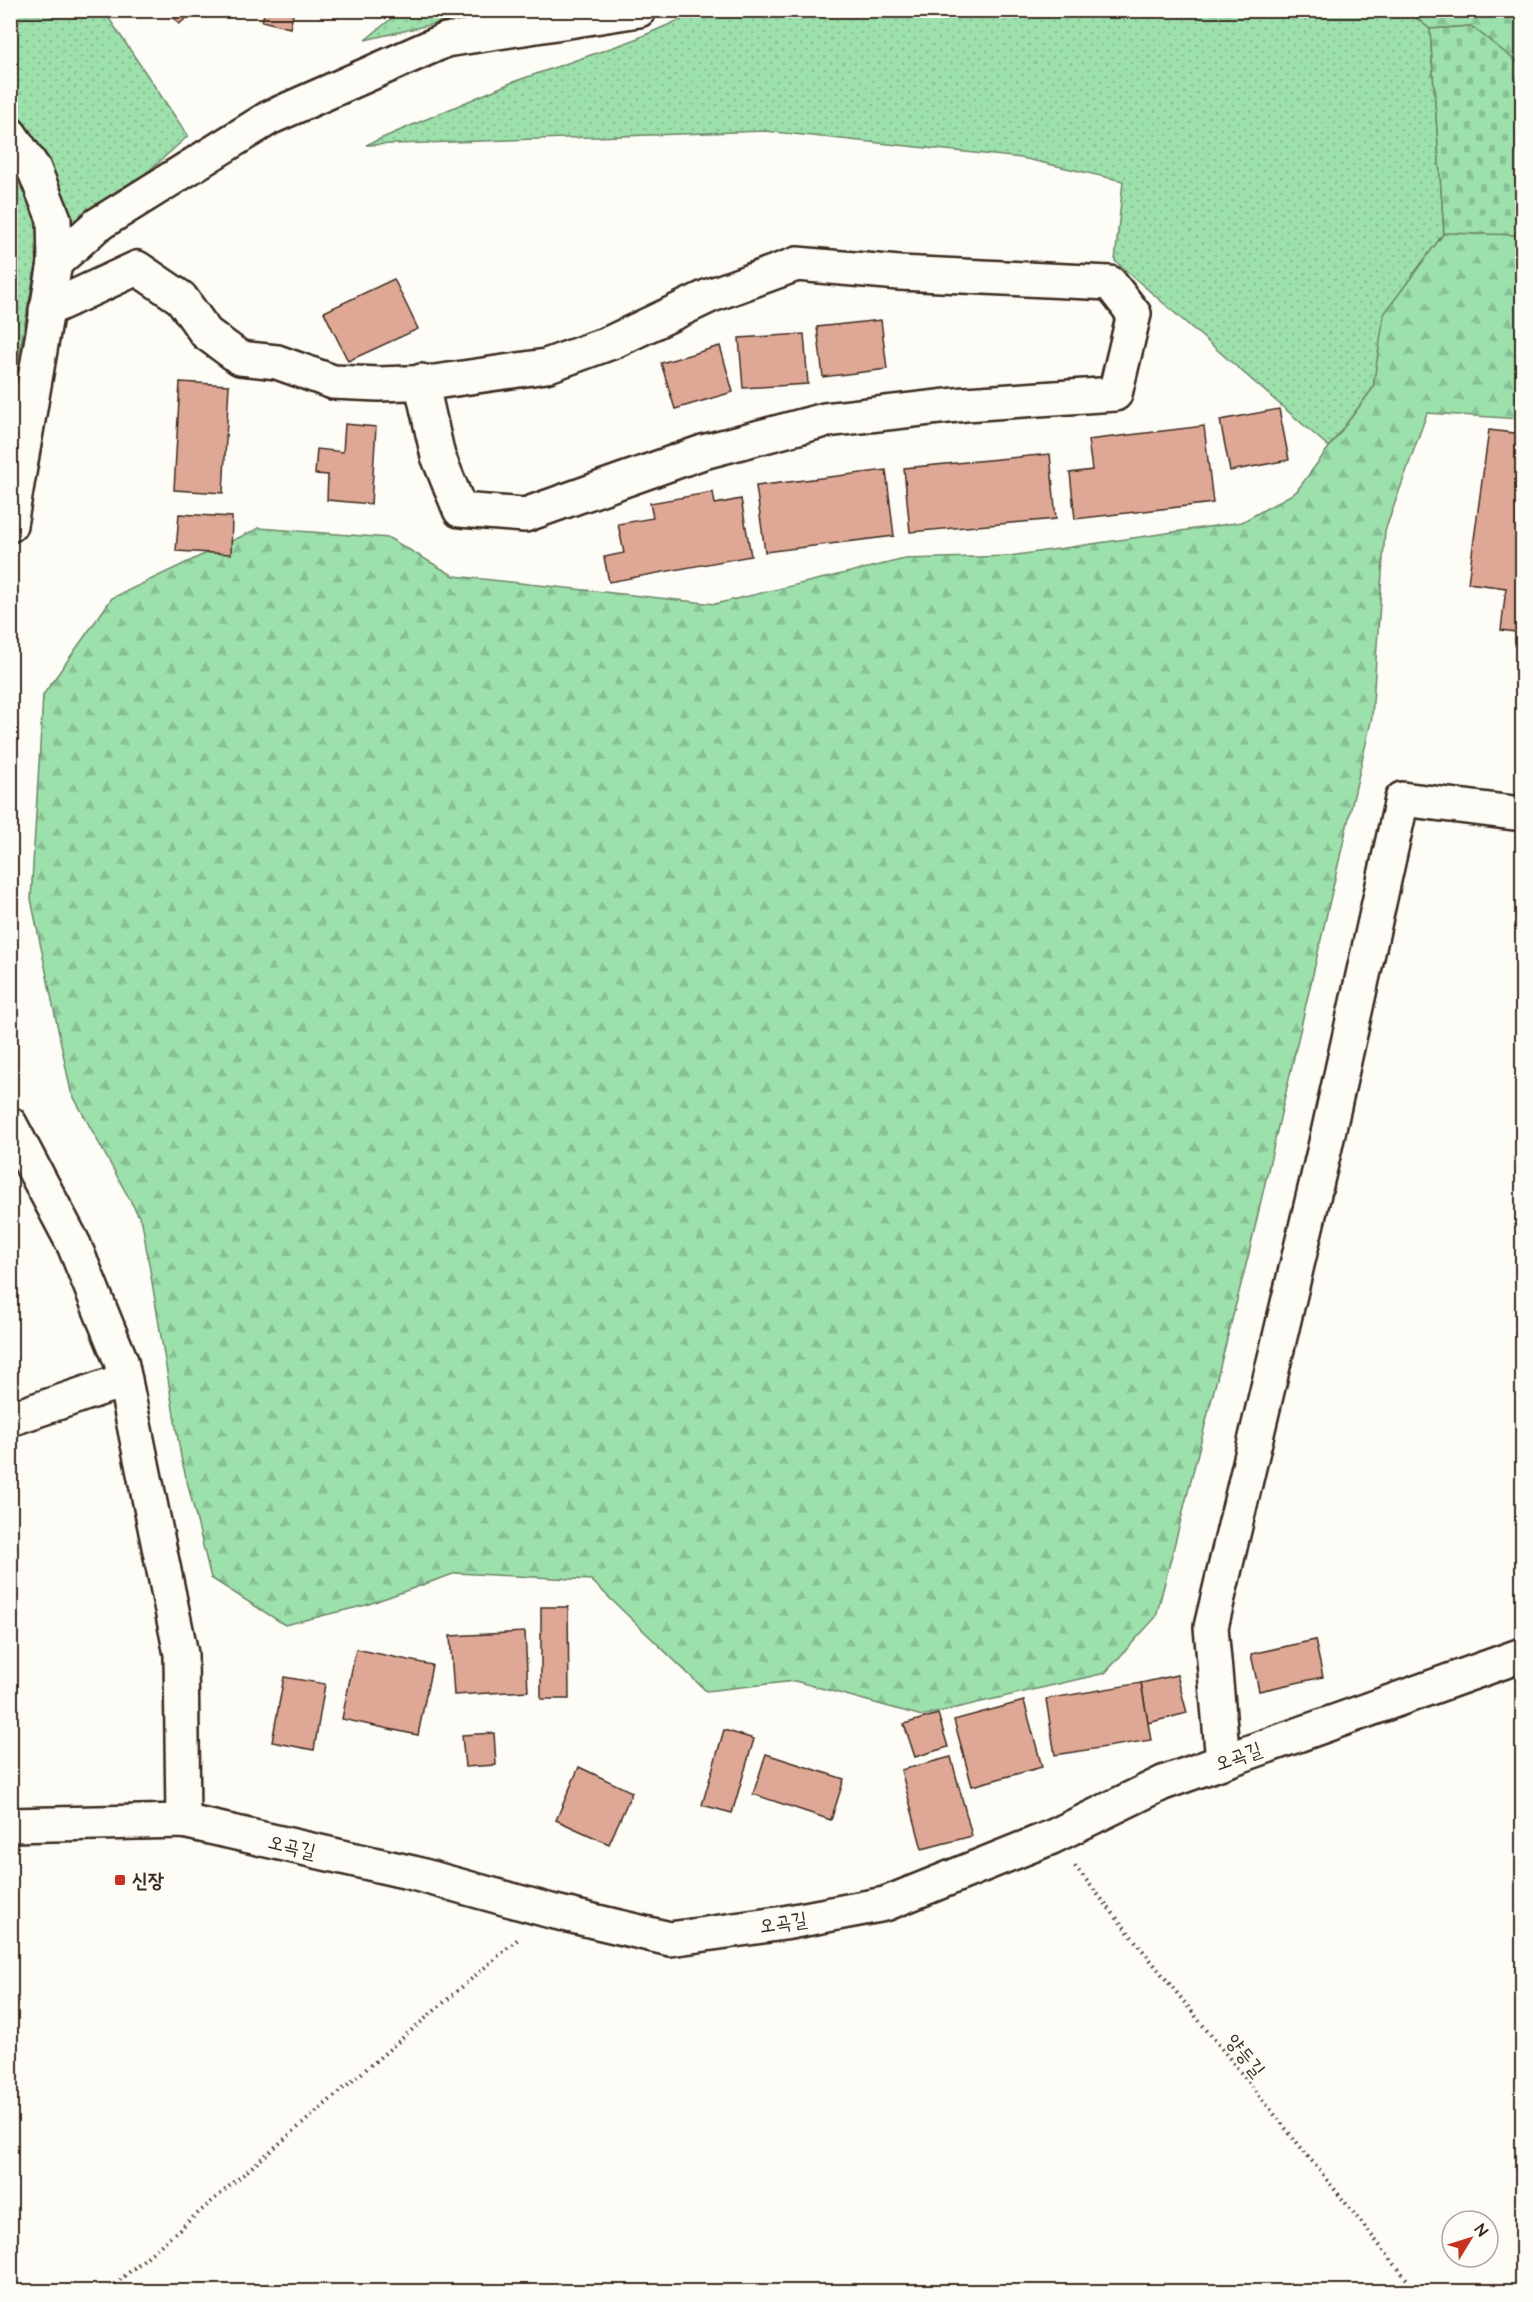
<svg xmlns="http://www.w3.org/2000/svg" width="1533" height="2302" viewBox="0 0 1533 2302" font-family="'Architects Daughter','Poor Story',sans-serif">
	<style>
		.grass { fill: url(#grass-dots); stroke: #6c8565; stroke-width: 1.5 }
		.forest { fill: url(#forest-firs); stroke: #6c8565; stroke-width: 1.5 }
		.cemetery { fill: url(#cemetery-stones); stroke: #6c8565; stroke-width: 1.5 }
		.building { fill: #dfa896; stroke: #3b2a1e; stroke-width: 1.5 }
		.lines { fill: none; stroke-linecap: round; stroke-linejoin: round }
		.minor-casing { stroke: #3b2a1e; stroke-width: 38 }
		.path { stroke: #3b2a1e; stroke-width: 4; stroke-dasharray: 1.5 4.5; stroke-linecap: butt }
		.minor { stroke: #fdfcf7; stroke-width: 33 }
		.poi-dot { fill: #c8321e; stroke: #fdfcf7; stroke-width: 2 }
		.labels { text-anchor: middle; stroke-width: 4.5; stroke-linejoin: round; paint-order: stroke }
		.street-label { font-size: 20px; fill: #3b2a1e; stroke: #fdfcf7 }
		.poi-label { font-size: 20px; font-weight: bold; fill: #3b2a1e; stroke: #fdfcf7; text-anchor: start }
	</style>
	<defs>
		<pattern id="grass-dots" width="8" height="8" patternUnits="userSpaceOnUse" patternTransform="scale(1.5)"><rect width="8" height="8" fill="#9ce0ac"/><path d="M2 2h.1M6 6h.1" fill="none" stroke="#87c094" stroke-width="1.8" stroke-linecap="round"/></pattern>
		<pattern id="forest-firs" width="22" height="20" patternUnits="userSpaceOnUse" patternTransform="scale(1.5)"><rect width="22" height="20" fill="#9ce0ac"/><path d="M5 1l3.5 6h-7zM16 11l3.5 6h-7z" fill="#87c094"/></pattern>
		<pattern id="cemetery-stones" width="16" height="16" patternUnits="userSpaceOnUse" patternTransform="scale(1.5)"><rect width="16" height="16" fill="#9ce0ac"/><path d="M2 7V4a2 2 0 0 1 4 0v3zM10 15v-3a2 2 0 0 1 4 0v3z" fill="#87c094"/></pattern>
	</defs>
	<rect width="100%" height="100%" fill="#fdfcf7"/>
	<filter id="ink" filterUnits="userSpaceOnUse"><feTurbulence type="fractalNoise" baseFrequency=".0167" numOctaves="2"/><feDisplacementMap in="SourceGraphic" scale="12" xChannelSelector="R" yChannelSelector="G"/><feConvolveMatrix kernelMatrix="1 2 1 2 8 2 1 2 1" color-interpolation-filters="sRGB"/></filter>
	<g filter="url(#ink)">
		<g class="grass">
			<path d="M402,10H489V11L365,40Z"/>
			<path d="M11,11H104L188,136L34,274L12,393H11Z"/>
			<path d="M700,11H1408L1430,29L1444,233L1385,314L1373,388L1329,447L1115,261L1123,181L1022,158L765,131L366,145L513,82L631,41Z"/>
		</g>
		<g class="forest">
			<path d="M1408,11H1522V66L1471,26L1430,29Z"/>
			<path d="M1444,233L1522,234V419L1427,413L1385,531L1372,717L1249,1253L1156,1617L1105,1673L922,1716L795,1681L706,1691L591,1580L456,1573L366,1605L285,1625L211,1578L181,1457L142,1222L71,1092L31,899L43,695L112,598L259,528L389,538L454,576L715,604L905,559L1010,556L1242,522L1296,492L1373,388L1384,314Z"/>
		</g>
		<path class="cemetery" d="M1471,26L1522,66L1521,235L1444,233L1430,29Z"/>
		<g class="building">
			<path d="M168,10H197L179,24Z"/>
			<path d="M265,10H294L290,28L262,21Z"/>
			<path d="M394,279L418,329L348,361L324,312Z"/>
			<path d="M881,320L887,369L823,377L817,327Z"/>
			<path d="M804,334L808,384L743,388L739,338Z"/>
			<path d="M720,346L733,392L675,409L661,363Z"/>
			<path d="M180,382L229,385L223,493L174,490Z"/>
			<path d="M1279,409L1289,460L1230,471L1220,420Z"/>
			<path d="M345,424L376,427L371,504L327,500L328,475L315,474L317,449L343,452Z"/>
			<path d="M1204,426L1213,503L1075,519L1070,473L1092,470L1088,440Z"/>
			<path d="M1489,430L1522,434V633L1501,630L1506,588L1468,583Z"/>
			<path d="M1050,454L1056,519L910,532L904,468Z"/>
			<path d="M886,470L894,536L765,552L756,486Z"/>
			<path d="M713,492L715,504L741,499L751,556L609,582L604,557L624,553L618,524L653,518L650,503Z"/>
			<path d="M179,514L232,517L231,554L176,551Z"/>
			<path d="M541,1607H568L569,1699H541Z"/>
			<path d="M525,1632L528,1691L454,1695L450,1636Z"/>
			<path d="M1315,1640L1323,1677L1259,1691L1251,1654Z"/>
			<path d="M356,1649L432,1665L418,1735L342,1719Z"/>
			<path d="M1177,1675L1187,1713L1148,1723L1141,1683Z"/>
			<path d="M284,1677L325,1684L314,1750L272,1742Z"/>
			<path d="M1141,1683L1151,1740L1055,1755L1046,1699Z"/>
			<path d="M1024,1701L1042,1767L972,1786L954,1720Z"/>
			<path d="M938,1714L948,1747L915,1757L904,1724Z"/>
			<path d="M724,1730L754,1739L732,1813L702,1805Z"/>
			<path d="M494,1733L496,1765L465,1767L462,1735Z"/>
			<path d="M766,1754L844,1779L831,1820L753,1794Z"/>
			<path d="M951,1757L972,1836L922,1849L901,1770Z"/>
			<path d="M579,1767L632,1792L609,1844L556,1820Z"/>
		</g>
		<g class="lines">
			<defs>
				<g id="minor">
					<path d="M10,134L34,169L54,219L55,263"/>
					<path d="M46,310L137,268L181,298L206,333L240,358L277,362L333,382L379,384L435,382L546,366L612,342L709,296L797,264L899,273L1110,283L1134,314L1115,394L965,404L825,420L703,452L525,515L460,510L438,456L421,381"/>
					<path d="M10,525L55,263L97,225L269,118L446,40L639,10"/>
					<path d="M10,1124L74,1245L121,1361L181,1654L183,1821"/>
					<path d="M10,1419L125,1380"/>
					<path d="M1223,1761L1211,1627L1325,1147L1402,799L1522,814"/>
					<path d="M10,1825L183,1821L413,1873L551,1911L670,1939L784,1923L885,1904L1052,1837L1163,1783L1522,1655"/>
				</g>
			</defs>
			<use href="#minor" class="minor-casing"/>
			<g class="path">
				<path d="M1075,1866L1417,2292"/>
				<path d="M106,2292L518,1939"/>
			</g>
			<use href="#minor" class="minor"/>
		</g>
	</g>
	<rect class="poi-dot" x="114" y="1874" width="12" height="12" rx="3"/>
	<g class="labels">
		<g class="street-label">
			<text transform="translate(1238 1756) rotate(-20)" y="7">오곡길</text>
			<text transform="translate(292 1846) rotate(13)" y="7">오곡길</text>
			<text transform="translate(783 1922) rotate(-9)" y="7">오곡길</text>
			<text transform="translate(1246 2055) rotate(51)" y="7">양등길</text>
		</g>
		<g class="poi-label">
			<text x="132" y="1887">신장</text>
		</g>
	</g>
	<rect width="1533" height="2302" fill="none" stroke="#fdfcf7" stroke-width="36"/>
	<rect x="18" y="18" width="1497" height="2266" fill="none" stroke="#3b2a1e" stroke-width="2" filter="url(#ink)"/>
	<g transform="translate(1470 2239) rotate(52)"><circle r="28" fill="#fdfcf7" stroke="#afa8a0" stroke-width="1.5"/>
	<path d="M0-4.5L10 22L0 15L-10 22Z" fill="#c8321e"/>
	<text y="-9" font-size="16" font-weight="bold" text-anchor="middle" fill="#3b2a1e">N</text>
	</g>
</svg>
